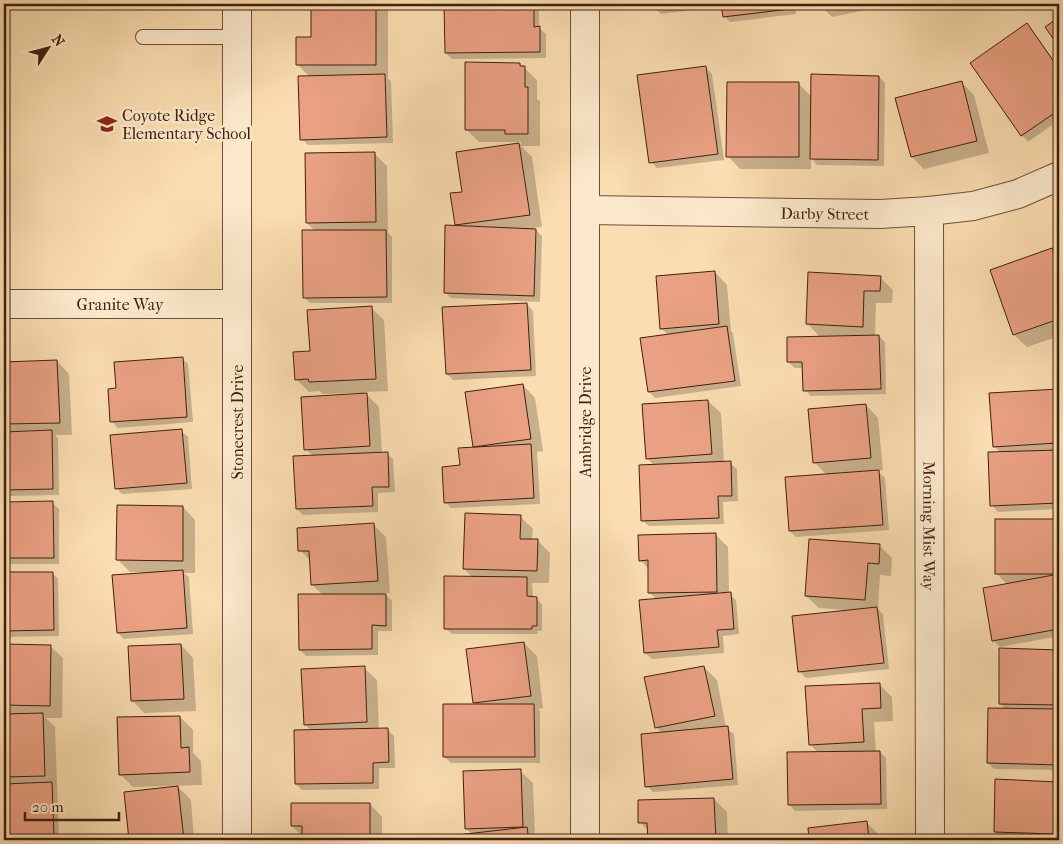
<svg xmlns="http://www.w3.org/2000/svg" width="1063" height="844" viewBox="0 0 1063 844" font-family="'IM FELL French Canon',serif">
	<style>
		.shadow { fill: #0003 }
		.building { fill: #eaa183; stroke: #402010 }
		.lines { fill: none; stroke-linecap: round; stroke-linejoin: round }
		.lane-casing { stroke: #6e4f38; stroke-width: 16 }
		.street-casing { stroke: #6e4f38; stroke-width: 30 }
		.lane { stroke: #fce9cc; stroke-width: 14 }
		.street { stroke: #fce9cc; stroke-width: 28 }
		.labels { text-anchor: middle; stroke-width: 5; stroke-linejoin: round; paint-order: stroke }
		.poi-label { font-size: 16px; fill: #402010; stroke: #fce9cc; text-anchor: start }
		.street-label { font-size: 16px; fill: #402010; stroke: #fce9cc }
	</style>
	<rect width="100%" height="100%" fill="#faddb0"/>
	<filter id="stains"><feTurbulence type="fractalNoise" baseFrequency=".004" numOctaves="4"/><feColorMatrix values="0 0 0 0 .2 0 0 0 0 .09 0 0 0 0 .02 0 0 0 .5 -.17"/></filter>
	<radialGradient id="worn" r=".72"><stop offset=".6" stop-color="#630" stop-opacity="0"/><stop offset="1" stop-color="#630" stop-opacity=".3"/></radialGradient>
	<g class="shadow">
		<path d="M312,4H386L388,6V79L391,81L393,143L308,145L302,139L310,77L297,64L312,38Z"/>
		<path d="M445,4H536L539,7V28L546,34V58L452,59L446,53Z"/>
		<path d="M651,4H795L796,14L730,22L724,16L723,6L661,14Z"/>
		<path d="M819,4H895L832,17Z"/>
		<path d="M1027,25L1033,31L1059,68V120L1028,142L1022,135L972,63Z"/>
		<path d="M520,64L537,80V99L540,101V146H521L532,157L542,227L534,228L542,236L540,302L451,298L445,292L458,227L456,225L463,193L457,153L521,144V142H479L466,129Z"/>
		<path d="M706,68L712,74L724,160L657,168L651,162Z"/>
		<path d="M879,77L885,83L884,166L817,165L811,158V169H740L728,156L798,83L812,97Z"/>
		<path d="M961,82L974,95L989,153L924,169L912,157Z"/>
		<path d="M374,153L387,166L388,233L392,237V303H310L304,297L316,232L307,223Z"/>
		<path d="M1052,250L1059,257V336L1027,347L1014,335L991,271Z"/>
		<path d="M715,272L727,285L731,331L733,333L741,386L655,398L649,392L668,335L661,328Z"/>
		<path d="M880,277L893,290L892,303H876L875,336H879L885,342L886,394L811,396L805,390L804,368H795L788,362L820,337L807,323Z"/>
		<path d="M527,304L533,311L536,376L453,380L447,374Z"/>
		<path d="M371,308L384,320L388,391L364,392L379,407L382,453H387L393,459L395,492L378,493V512L303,515L297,509L313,456L306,449L356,395V393L323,394L319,391L309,392L296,379L311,352Z"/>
		<path d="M182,358L188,364L193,422L118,428L112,422L109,390L117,389Z"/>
		<path d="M57,361L69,374L72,435H55L58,438L59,495L4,496V363Z"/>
		<path d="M523,385L535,398L543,451L537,452L540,504L451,508L445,502L475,449L467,393Z"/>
		<path d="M1059,390V509L998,512L992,505L1001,453L994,446L991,394Z"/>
		<path d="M708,401L721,413L724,463H730L737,469L738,501L723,502L724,524L649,526L642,520L654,465L647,458Z"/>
		<path d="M866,405L878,418L883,470H877L885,478L889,530L796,537L790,531L827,475L814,462Z"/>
		<path d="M181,431L188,437L192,489L122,494L116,488Z"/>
		<path d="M4,503H52L59,509V564H4Z"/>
		<path d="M183,507L195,520V573H184L189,577L193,634L124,639L118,633L143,572H130L117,559Z"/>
		<path d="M520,516L533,529L532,540L538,541L550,553L549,583H532L533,598H536L542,604V631H537L538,634H452L445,628L473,578L464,569Z"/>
		<path d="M1057,520L1059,522V636L1000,647L993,640L1008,585L996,573Z"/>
		<path d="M373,524L386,537L390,593H384L392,601V631H378V655L306,656L300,650L323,595L312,585L311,561L300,550Z"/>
		<path d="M715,534L728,547L729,594L736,600L739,634L723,636L724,653L652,659L645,653L641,601L657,600L650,593L649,569L640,560Z"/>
		<path d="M879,545L892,558L891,576L880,575L878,609L883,614L889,669L806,678L800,672L793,617L844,611V610L819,608L806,596Z"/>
		<path d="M52,573L58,579L59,636L4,637V574Z"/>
		<path d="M524,643L537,656L543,708L538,709L540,711V763H451L445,757L477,705L474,702Z"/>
		<path d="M4,645L50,646L63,658L62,718H46L55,727L59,840H4Z"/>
		<path d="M181,645L193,658L196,711L144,713L132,700Z"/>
		<path d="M1001,650L1059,651V770L994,769L988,763L1006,710L1000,703Z"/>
		<path d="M704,667L717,680L726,728L734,734L738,785L653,792L647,786L662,733L656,727Z"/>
		<path d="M364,668L377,680L379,730H388L394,736L395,768H379V789L302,790L296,784L311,731L305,724Z"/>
		<path d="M879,684L892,697L893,721L874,722L876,752H880L886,758L887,809L795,811L789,804L818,753L810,744Z"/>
		<path d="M180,717L193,730V753L201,761L202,785L133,787L120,774Z"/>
		<path d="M520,771L533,783L535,839L534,840H459L458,836L473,835L467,829Z"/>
		<path d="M1056,783L1059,786V840H1004L995,831Z"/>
		<path d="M178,787L191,800L194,840H130L125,793Z"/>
		<path d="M714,799L727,812L728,840H649V831L640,822Z"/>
		<path d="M370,804L382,817V840H303V837L292,826Z"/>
		<path d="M866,822L879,835V840H810L809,829Z"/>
	</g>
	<g class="building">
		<path d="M311,4H376V65H296V37H311Z"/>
		<path d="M444,4H534V27L540,26V52L445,53Z"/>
		<path d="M721,4H790V9L723,17Z"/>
		<path d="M1059,17V47L1045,27Z"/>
		<path d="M1027,23L1059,69V110L1021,136L970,63Z"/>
		<path d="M465,62L520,63V66H525V87H528V134H505V130H465Z"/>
		<path d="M706,66L718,154L649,163L637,75Z"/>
		<path d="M385,74L387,137L300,140L298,76Z"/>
		<path d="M811,74L879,76L878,160L810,159Z"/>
		<path d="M962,81L977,141L911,157L895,98Z"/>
		<path d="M727,82H799V157H726Z"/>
		<path d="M519,143L530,215L455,225L450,193L462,192L456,152Z"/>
		<path d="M375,152L376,222L306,223L305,153Z"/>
		<path d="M445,225L536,229L534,296L444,293Z"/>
		<path d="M302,230H386L387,297L303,298Z"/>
		<path d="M1052,248L1059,268V319L1013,335L990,270Z"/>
		<path d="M715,271L719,324L660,329L656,276Z"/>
		<path d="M808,272L881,276L880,291H864L863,327L806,324Z"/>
		<path d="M527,303L531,370L446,374L442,307Z"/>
		<path d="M372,306L376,379L309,382L308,379L295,380L293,352L310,351L307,310Z"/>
		<path d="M727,326L735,381L648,392L640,338Z"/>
		<path d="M879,335L881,389L803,391L802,362H787V337Z"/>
		<path d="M183,357L187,417L110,422L108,389L116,388L114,362Z"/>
		<path d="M57,360L60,423L4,424V362Z"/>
		<path d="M523,384L531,439L473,447L465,392Z"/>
		<path d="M1059,389V411H1055L1057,443L993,447L989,393Z"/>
		<path d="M367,393L370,446L304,450L301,397Z"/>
		<path d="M708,400L712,454L646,459L642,404Z"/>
		<path d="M866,404L871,458L813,463L808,409Z"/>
		<path d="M182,429L187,483L115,489L110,435Z"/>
		<path d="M52,430L53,489L4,490V432Z"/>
		<path d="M531,444L534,498L444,503L442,467L460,465L458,448Z"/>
		<path d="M1059,450V503L990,506L988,452Z"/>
		<path d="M388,452L389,487H372L373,506L296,509L293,456Z"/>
		<path d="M731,461L732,496H718L719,518L641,521L639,465Z"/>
		<path d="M879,470L883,525L789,531L785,477Z"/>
		<path d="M53,501L54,558H4V502Z"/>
		<path d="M117,505L183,506V561L116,560Z"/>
		<path d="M465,513L521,515L520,539H538L537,571L463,569Z"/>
		<rect x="995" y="519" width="62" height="55"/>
		<path d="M374,523L378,581L311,585L309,551H298L297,528Z"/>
		<path d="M716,533L717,592L648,593V560L639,561L638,535Z"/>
		<path d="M809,539L880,544L879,564L868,563L865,600L805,596Z"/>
		<path d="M183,570L187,628L117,633L112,575Z"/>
		<path d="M4,572H53L54,630L4,631Z"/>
		<path d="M1059,574V629L992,641L983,588Z"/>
		<path d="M444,576L527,577V596L537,597V626H532V629H444Z"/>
		<path d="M731,592L734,629L717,630L719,647L644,653L639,600Z"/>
		<path d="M298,594H386V626L372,625V649L299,650Z"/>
		<path d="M877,607L884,663L798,672L792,616Z"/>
		<path d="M524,642L531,696L473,703L466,649Z"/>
		<path d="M4,644L51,645L50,706L4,705Z"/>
		<path d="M181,644L184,699L131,701L128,646Z"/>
		<path d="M999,648L1059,650V705L999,704Z"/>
		<path d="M365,666L367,722L304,725L301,669Z"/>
		<path d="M704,666L715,716L655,728L644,677Z"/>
		<path d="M880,683L881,708L862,709L864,742L809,745L805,686Z"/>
		<path d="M443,704H534L535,757H443Z"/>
		<path d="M988,708L1059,709V765L987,763Z"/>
		<path d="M43,713L45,776L4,777V714Z"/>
		<path d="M180,716L181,748L189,747L190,772L119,775L117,717Z"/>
		<path d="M728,726L733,779L645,787L641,734Z"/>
		<path d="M388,728L389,762L373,763V783L295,784L294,730Z"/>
		<path d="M880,751L881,804L788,805L787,752Z"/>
		<path d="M521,769L523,827L465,829L463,771Z"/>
		<path d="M995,779L1057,782L1055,834L994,832Z"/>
		<path d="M52,782L54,838L4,840V784Z"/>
		<path d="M178,786L184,840H129L124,792Z"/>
		<path d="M714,798L716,840H648L647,823H638V800Z"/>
		<path d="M291,803H370V840H302V826H291Z"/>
		<path d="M867,821L869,840H809L808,828Z"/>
		<path d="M527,827L529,840H458L457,835Z"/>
		<path d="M1059,837V840H1001Z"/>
	</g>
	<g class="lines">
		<defs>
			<path id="lane" d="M143,37H237"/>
			<g id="street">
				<path d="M237,4V840"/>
				<path d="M585,4V840"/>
				<path id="s1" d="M585,210L880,214L929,211L973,206L1018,194L1059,176"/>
				<path id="s2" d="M929,211L930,840"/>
				<path id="s3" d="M4,304H237"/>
			</g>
		</defs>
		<use href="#lane" class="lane-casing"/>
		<use href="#street" class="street-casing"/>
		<use href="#lane" class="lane"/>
		<use href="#street" class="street"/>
	</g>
	<defs>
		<symbol id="school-bare" viewBox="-9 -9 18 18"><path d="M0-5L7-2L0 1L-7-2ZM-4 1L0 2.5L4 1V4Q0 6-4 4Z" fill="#8f2418" stroke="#fce9cc" stroke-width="2.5" paint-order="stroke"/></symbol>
	</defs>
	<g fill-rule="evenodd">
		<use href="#school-bare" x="93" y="110" width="28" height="28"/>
	</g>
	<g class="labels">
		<g class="poi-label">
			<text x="122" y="121">Coyote Ridge<tspan x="122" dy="18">Elementary School</tspan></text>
		</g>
		<g class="street-label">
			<text dy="6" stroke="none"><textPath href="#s1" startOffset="240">Darby Street</textPath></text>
			<text dy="6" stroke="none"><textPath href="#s3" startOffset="116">Granite Way</textPath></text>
			<text transform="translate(237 422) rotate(-90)" y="6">Stonecrest Drive</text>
			<text transform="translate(585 422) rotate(-90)" y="6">Ambridge Drive</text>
			<text dy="6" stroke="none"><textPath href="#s2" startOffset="315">Morning Mist Way</textPath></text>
		</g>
	</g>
	<rect width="1063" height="844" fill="none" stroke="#faddb0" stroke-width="20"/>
	<rect x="5" y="5" width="1053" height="834" fill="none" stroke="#402010" stroke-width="2.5"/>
	<rect x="10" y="10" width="1043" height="824" fill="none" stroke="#402010"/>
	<g transform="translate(48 48) rotate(54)" stroke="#fce9cc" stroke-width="4" paint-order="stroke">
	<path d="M0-4L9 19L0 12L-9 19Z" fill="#402010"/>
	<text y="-8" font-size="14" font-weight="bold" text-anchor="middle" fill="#402010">N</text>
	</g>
	<path d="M25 812v8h94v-8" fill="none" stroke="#402010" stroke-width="2.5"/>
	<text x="32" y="812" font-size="15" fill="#402010" stroke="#fce9cc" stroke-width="4" paint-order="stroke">20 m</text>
	<rect width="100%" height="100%" filter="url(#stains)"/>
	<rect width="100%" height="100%" fill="url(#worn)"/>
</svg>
